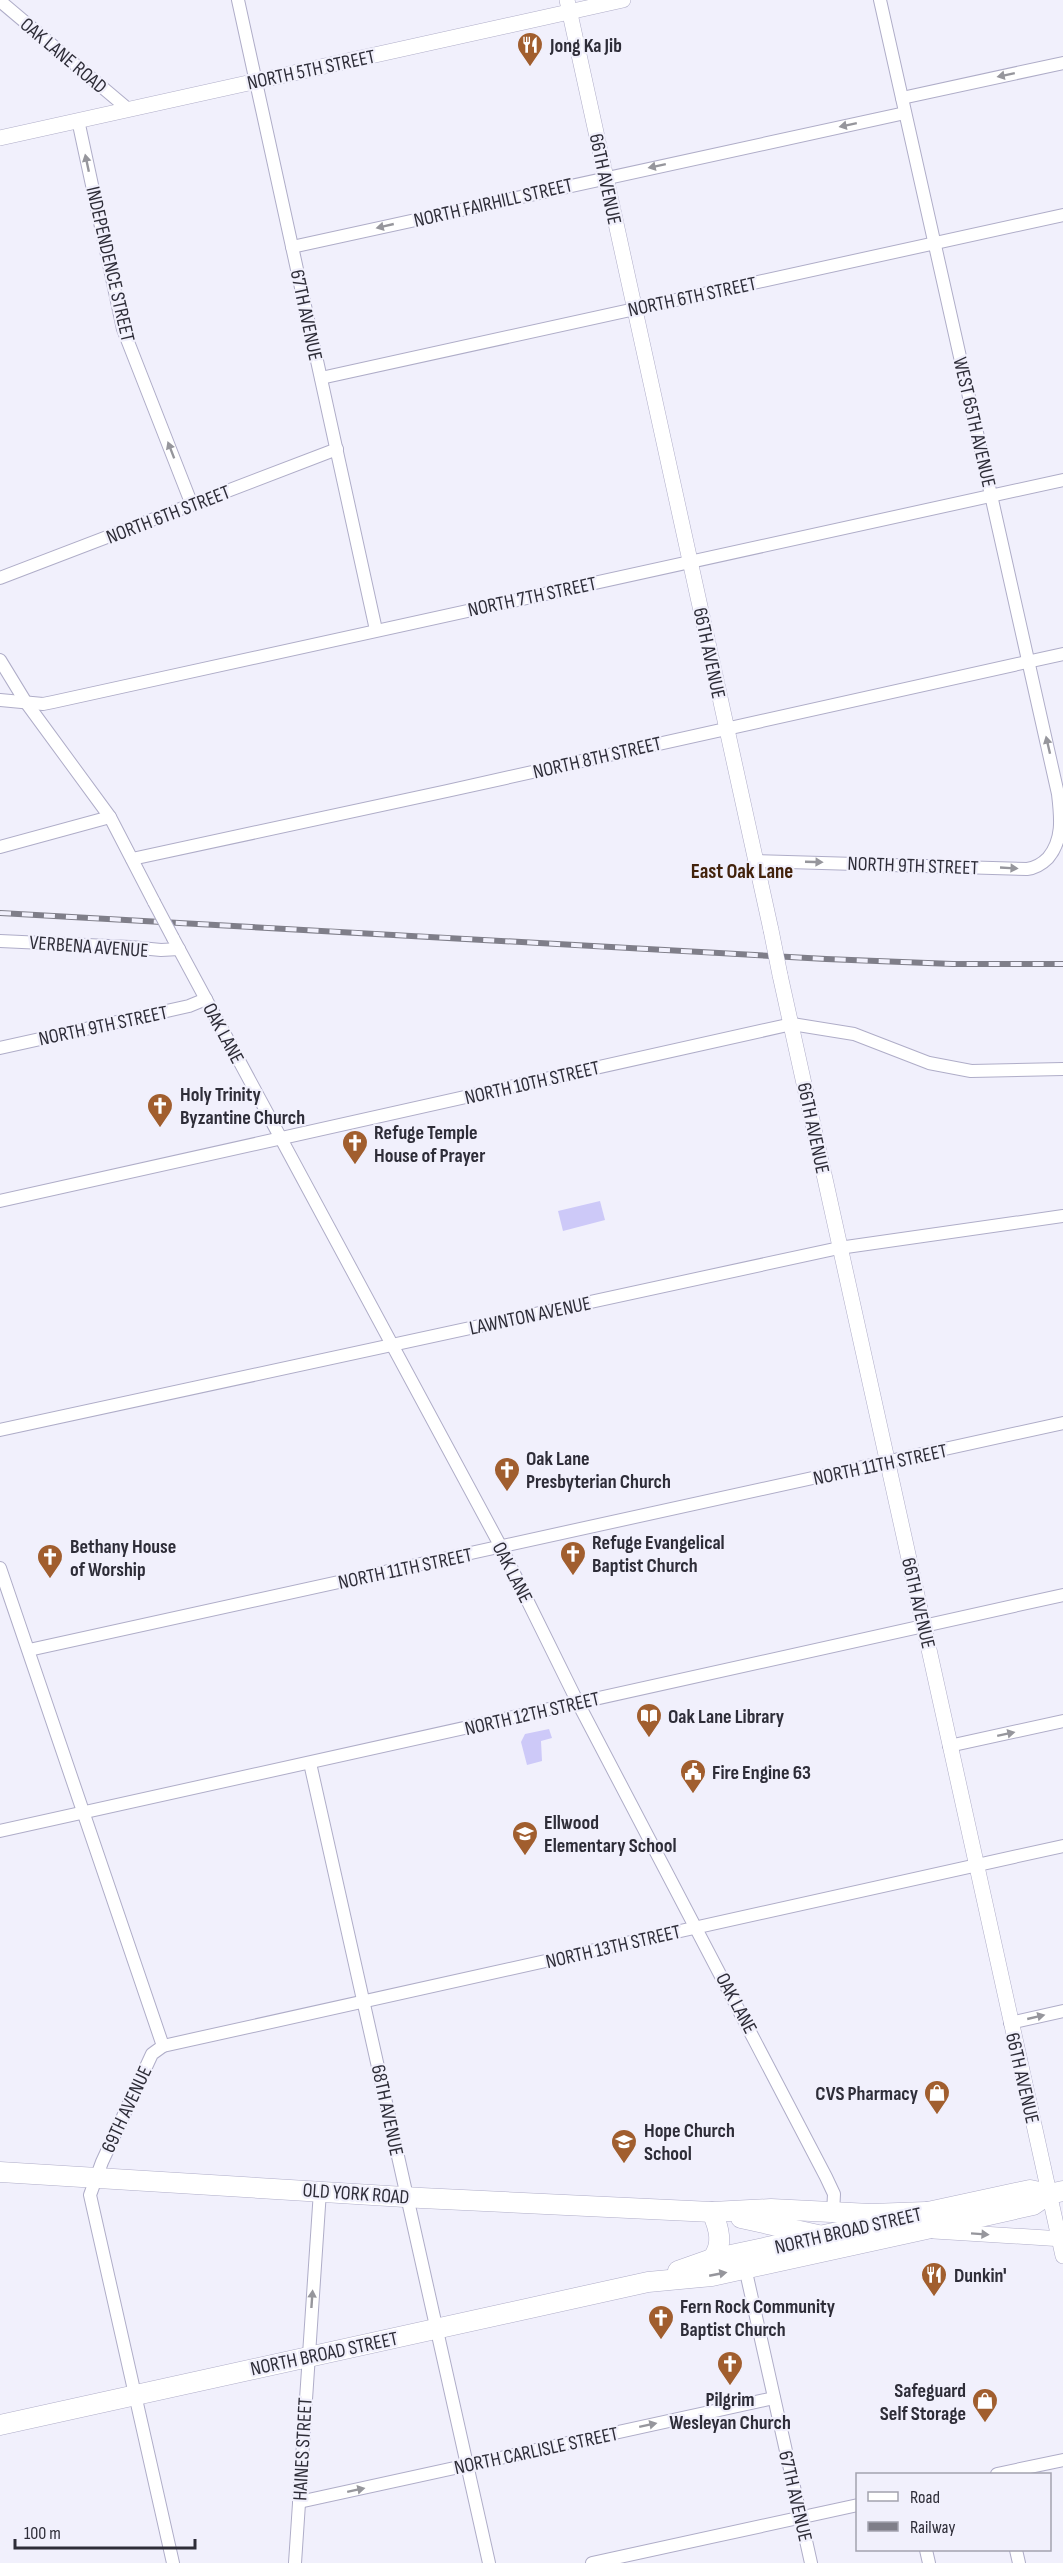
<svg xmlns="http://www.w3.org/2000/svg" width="1063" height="2563" viewBox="0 0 1063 2563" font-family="'Sofia Sans Condensed',sans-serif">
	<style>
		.green { fill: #cdc9f8 }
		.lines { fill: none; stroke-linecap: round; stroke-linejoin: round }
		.minor-casing { stroke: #afadc8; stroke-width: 14 }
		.tertiary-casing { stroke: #afadc8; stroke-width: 16 }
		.primary-casing { stroke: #afadc8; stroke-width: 21 }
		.minor { stroke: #fff; stroke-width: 12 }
		.tertiary { stroke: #fff; stroke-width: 15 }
		.primary { stroke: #fff; stroke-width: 20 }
		.rail-casing { stroke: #7f7e89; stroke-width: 6 }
		.rail { stroke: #f1f0fc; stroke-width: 4; stroke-dasharray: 11; stroke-linecap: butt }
		.minor-bridge-casing { stroke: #afadc8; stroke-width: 14; stroke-linecap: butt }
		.tertiary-bridge-casing { stroke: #afadc8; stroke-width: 16; stroke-linecap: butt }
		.minor-bridge { stroke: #fff; stroke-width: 12 }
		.tertiary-bridge { stroke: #fff; stroke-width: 15 }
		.oneway { fill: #96969c }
		.labels { text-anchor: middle; stroke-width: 4.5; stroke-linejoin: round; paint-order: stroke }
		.poi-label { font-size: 20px; font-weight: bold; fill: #2e2d38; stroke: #f1f0fc; text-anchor: start }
		.street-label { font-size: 20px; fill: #2e2d38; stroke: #f1f0fc }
		.neighbourhood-label { font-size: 21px; font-weight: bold; fill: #42220b; stroke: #f1f0fc }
	</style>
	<rect width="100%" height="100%" fill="#f1f0fc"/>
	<g class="green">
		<path d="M600,1201L605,1220L563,1231L558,1211Z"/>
		<path d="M549,1729L552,1738L541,1741L542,1761L527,1765L521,1742L525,1734Z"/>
	</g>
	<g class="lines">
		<defs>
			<g id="minor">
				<path d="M238,0L376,630"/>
				<path d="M0,1L128,109"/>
				<path d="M902,98L1063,63"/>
				<path d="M78,120L123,329L192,505"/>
				<path d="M292,247L905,113"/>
				<path d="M321,378L1063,215"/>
				<path d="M0,578L337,449"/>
				<path d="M0,660L25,701L110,817L154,902"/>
				<path d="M0,700L43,704L53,702L1063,480"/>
				<path d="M0,847L110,817"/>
				<path d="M132,859L447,791L1063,654"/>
				<path d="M756,861L1027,869C1035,868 1042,864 1048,858C1063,840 1061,819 1058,794L880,0"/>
				<path d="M173,938L501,1547L578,1703L826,2177L834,2194L833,2213"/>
				<path d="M0,941L130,947L161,950L179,949"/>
				<path d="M0,1048L189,1006L206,999"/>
				<path d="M0,1201L792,1024L854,1034L929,1063L971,1071L1063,1069"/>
				<path d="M0,1430L839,1248L1063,1216"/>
				<path d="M0,1568L163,2046L152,2054L102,2162L90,2195L173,2563"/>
				<path d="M29,1650L1063,1423"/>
				<path d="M949,1746L1063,1721"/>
				<path d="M310,1763L489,2563"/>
				<path d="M0,1831L1063,1595"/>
				<path d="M1010,2023L1063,2011"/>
				<path d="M163,2046L1063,1846"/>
				<path d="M744,2263L811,2563"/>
				<path d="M997,2474L1063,2460"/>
				<path d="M299,2502L774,2398"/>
				<path d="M926,2550L929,2563"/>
				<path d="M1016,2550L1019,2563"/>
				<path d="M295,2563L320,2191"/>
				<path d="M592,2563L858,2505"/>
			</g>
			<g id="tertiary">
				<path d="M567,0L771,930"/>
				<path d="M0,138L623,0"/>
				<path d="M780,975L1063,2256"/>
				<path d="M934,2231L1063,2239"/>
			</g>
			<g id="primary">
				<path d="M0,2172L421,2198L712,2212L771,2209L871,2214L926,2212"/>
				<path d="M712,2212C719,2228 724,2245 712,2259"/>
				<path d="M914,2215L1030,2190L1049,2194"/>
				<path d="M741,2218L818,2235"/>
				<path d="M678,2271L712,2259L885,2222"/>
				<path d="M0,2425L648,2282L712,2276L922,2230L1033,2205L1049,2194L1063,2191"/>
			</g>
		</defs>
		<use href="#minor" class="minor-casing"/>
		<use href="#tertiary" class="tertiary-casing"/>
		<use href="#primary" class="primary-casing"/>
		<use href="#minor" class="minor"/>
		<use href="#tertiary" class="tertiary"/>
		<use href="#primary" class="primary"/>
		<defs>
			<path id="rail" d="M0,913L826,959L953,964H1063"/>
		</defs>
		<use href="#rail" class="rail-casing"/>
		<use href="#rail" class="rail"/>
		<defs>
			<path id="minor-bridge" d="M154,902L173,938"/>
			<path id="tertiary-bridge" d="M771,930L780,975"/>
		</defs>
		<use href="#minor-bridge" class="minor-bridge-casing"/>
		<use href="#tertiary-bridge" class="tertiary-bridge-casing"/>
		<use href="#minor-bridge" class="minor-bridge"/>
		<use href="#tertiary-bridge" class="tertiary-bridge"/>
	</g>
	<defs><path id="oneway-solid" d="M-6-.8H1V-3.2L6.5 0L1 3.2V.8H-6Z" transform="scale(1.5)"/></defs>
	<g class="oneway">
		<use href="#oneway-solid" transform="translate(1006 75) rotate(168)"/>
		<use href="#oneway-solid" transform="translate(848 125) rotate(168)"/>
		<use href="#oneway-solid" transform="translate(87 163) rotate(-102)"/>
		<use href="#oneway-solid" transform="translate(657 166) rotate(168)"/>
		<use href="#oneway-solid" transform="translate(385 226) rotate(167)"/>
		<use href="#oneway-solid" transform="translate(171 450) rotate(-111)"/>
		<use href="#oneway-solid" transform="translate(1048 745) rotate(-103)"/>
		<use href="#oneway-solid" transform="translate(814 862) rotate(2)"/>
		<use href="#oneway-solid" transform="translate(1009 868) rotate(3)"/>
		<use href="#oneway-solid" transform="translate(1006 1734) rotate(-12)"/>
		<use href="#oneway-solid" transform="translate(1036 2017) rotate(-13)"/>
		<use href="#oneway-solid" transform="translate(980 2234) rotate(4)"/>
		<use href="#oneway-solid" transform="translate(718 2274) rotate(-11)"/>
		<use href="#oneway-solid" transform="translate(312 2299) rotate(-86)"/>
		<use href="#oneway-solid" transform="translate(648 2425) rotate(-12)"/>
		<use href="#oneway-solid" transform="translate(356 2490) rotate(-12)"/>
	</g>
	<defs>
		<symbol id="restaurant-pin" viewBox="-11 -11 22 30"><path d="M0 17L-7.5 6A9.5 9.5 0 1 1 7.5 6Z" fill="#a15e2e" stroke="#f1f0fc"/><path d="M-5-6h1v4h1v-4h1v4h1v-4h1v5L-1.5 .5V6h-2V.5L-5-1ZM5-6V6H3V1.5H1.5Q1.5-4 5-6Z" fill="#fff"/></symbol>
		<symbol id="church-pin" viewBox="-11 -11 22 30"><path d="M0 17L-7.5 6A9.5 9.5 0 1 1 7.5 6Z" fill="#a15e2e" stroke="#f1f0fc"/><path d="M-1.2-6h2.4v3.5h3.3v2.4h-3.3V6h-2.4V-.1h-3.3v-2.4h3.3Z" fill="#fff"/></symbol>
		<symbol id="library-pin" viewBox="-11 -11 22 30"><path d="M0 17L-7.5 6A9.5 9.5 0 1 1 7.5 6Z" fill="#a15e2e" stroke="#f1f0fc"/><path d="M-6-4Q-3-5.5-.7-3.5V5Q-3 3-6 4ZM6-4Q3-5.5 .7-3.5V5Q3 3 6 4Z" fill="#fff"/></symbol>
		<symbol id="civic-pin" viewBox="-11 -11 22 30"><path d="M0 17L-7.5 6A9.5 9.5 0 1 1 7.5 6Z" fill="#a15e2e" stroke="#f1f0fc"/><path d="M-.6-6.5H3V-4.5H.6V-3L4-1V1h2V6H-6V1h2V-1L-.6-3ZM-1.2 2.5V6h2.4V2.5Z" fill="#fff"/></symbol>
		<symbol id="school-pin" viewBox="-11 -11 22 30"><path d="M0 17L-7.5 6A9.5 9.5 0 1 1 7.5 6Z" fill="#a15e2e" stroke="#f1f0fc"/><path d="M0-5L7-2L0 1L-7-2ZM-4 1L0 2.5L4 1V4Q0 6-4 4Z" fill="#fff"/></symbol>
		<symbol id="shop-pin" viewBox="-11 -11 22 30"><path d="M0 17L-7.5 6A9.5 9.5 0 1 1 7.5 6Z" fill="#a15e2e" stroke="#f1f0fc"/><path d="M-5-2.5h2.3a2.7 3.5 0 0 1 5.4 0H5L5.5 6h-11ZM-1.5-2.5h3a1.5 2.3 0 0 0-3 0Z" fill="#fff"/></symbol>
	</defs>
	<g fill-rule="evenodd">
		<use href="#restaurant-pin" x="515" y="30" width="30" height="40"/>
		<use href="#church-pin" x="145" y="1091" width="30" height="40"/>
		<use href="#church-pin" x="340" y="1128" width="30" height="40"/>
		<use href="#church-pin" x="492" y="1455" width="30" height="40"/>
		<use href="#church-pin" x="558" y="1539" width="30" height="40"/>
		<use href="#church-pin" x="35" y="1542" width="30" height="40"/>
		<use href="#library-pin" x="634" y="1701" width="30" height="40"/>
		<use href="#civic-pin" x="678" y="1757" width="30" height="40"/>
		<use href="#school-pin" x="510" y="1819" width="30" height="40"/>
		<use href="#shop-pin" x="922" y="2078" width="30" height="40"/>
		<use href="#school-pin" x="609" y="2127" width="30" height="40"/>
		<use href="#restaurant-pin" x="919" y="2260" width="30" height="40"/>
		<use href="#church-pin" x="646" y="2303" width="30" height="40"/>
		<use href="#church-pin" x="715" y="2349" width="30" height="40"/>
		<use href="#shop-pin" x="970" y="2386" width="30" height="40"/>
	</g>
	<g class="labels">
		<g class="poi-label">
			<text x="550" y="52">Jong Ka Jib</text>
			<text x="180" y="1101">Holy Trinity<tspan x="180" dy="23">Byzantine Church</tspan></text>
			<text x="374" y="1139">Refuge Temple<tspan x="374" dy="23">House of Prayer</tspan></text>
			<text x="526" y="1465">Oak Lane<tspan x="526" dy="23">Presbyterian Church</tspan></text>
			<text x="592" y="1549">Refuge Evangelical<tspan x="592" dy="23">Baptist Church</tspan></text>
			<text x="70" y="1553">Bethany House<tspan x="70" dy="23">of Worship</tspan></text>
			<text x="668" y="1723">Oak Lane Library</text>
			<text x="712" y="1779">Fire Engine 63</text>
			<text x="544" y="1829">Ellwood<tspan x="544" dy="23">Elementary School</tspan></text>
			<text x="918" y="2100" text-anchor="end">CVS Pharmacy</text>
			<text x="644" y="2137">Hope Church<tspan x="644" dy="23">School</tspan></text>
			<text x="954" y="2282">Dunkin'</text>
			<text x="680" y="2313">Fern Rock Community<tspan x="680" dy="23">Baptist Church</tspan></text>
			<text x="966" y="2397" text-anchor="end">Safeguard<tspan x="966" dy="23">Self Storage</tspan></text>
			<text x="730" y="2406" text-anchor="middle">Pilgrim<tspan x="730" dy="23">Wesleyan Church</tspan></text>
		</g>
		<g class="street-label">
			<text transform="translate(64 55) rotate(40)" y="7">OAK LANE ROAD</text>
			<text transform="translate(311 69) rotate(-12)" y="7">NORTH 5TH STREET</text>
			<text transform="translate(606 179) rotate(78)" y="7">66TH AVENUE</text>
			<text transform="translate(493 202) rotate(-13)" y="7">NORTH FAIRHILL STREET</text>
			<text transform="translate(111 264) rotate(77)" y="7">INDEPENDENCE STREET</text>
			<text transform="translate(692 296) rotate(-12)" y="7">NORTH 6TH STREET</text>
			<text transform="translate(307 315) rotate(78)" y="7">67TH AVENUE</text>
			<text transform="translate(975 422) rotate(77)" y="7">WEST 65TH AVENUE</text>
			<text transform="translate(168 514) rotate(-21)" y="7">NORTH 6TH STREET</text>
			<text transform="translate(532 596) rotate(-12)" y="7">NORTH 7TH STREET</text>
			<text transform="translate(710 653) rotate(78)" y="7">66TH AVENUE</text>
			<text transform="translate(597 757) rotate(-13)" y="7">NORTH 8TH STREET</text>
			<text transform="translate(913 865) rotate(2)" y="7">NORTH 9TH STREET</text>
			<text transform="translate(89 946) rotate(4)" y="7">VERBENA AVENUE</text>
			<text transform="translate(103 1025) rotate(-12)" y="7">NORTH 9TH STREET</text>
			<text transform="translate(224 1033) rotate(62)" y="7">OAK LANE</text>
			<text transform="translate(532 1082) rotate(-13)" y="7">NORTH 10TH STREET</text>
			<text transform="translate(814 1128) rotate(78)" y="7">66TH AVENUE</text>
			<text transform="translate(530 1315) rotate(-12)" y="7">LAWNTON AVENUE</text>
			<text transform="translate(880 1464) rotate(-12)" y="7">NORTH 11TH STREET</text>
			<text transform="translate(405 1568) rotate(-12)" y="7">NORTH 11TH STREET</text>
			<text transform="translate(513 1572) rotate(63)" y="7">OAK LANE</text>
			<text transform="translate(919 1603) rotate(77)" y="7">66TH AVENUE</text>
			<text transform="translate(532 1713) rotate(-13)" y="7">NORTH 12TH STREET</text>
			<text transform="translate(613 1946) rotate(-13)" y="7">NORTH 13TH STREET</text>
			<text transform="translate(737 2003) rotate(62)" y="7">OAK LANE</text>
			<text transform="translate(1023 2078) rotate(77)" y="7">66TH AVENUE</text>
			<text transform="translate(126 2109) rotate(-65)" y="7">69TH AVENUE</text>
			<text transform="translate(388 2110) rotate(78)" y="7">68TH AVENUE</text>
			<text transform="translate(356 2193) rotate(4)" y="7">OLD YORK ROAD</text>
			<text transform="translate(848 2230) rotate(-13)" y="7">NORTH BROAD STREET</text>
			<text transform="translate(324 2353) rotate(-12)" y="7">NORTH BROAD STREET</text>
			<text transform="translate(302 2449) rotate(-87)" y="7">HAINES STREET</text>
			<text transform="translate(536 2450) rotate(-12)" y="7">NORTH CARLISLE STREET</text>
			<text transform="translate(796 2496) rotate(77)" y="7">67TH AVENUE</text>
		</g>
		<g class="neighbourhood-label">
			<text x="742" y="878">East Oak Lane</text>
		</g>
	</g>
	<rect x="856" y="2473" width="195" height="78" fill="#f1f0fc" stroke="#a3a2ae" stroke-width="1.5"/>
	<rect x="868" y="2492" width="30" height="9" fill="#ffffff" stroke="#a3a2ae" stroke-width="1.5"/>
	<text x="910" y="2503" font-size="18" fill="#2e2d38">Road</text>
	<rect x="868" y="2522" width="30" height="9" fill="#7f7e89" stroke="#a3a2ae" stroke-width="1.5"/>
	<text x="910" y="2533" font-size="18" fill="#2e2d38">Railway</text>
	<path d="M15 2539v9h180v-9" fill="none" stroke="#2e2d38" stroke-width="3"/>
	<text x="24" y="2539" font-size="18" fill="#2e2d38" stroke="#f1f0fc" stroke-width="4.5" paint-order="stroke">100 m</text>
</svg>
